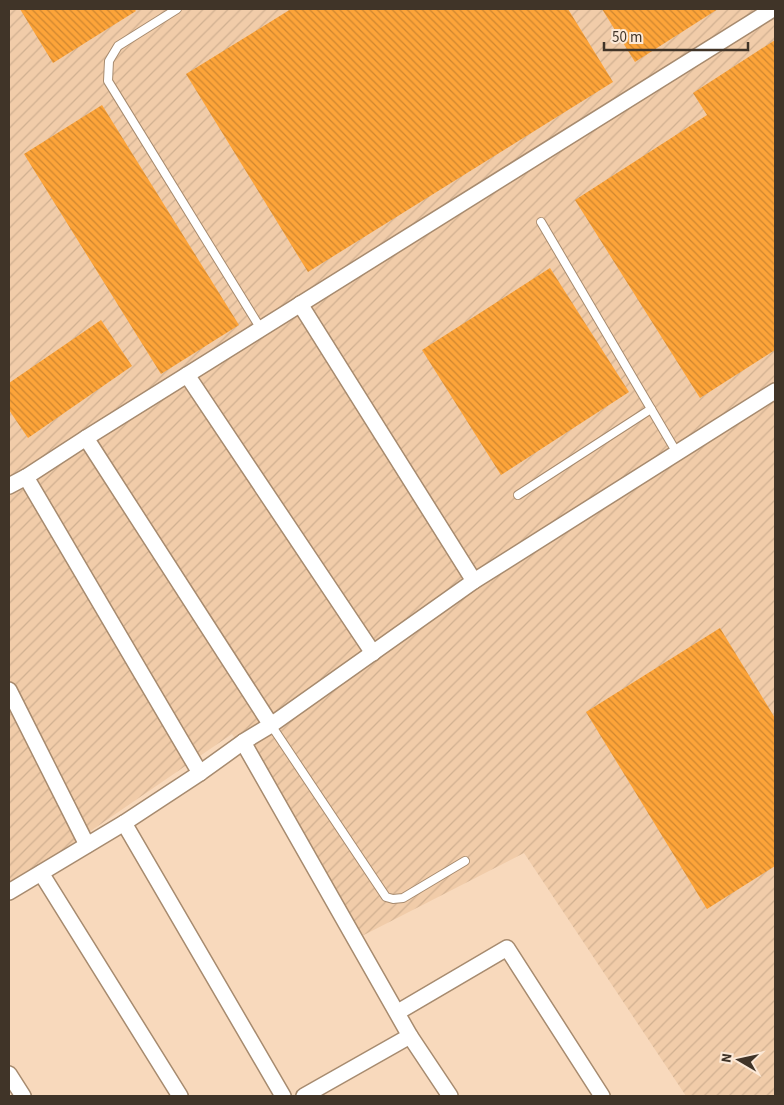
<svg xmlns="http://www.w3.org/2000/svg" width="784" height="1105" viewBox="0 0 784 1105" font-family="'Source Sans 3',sans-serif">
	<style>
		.industrial { fill: url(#industrial-furrows) }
		.building { fill: url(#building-back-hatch) }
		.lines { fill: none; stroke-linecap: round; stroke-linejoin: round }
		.service-casing { stroke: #a78b6f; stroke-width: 10 }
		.minor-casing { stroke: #a78b6f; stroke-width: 18 }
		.service { stroke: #fff; stroke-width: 8 }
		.minor { stroke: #fff; stroke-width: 15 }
	</style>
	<defs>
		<pattern id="industrial-furrows" width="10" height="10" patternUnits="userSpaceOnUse" patternTransform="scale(1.25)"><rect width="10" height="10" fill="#f1cca9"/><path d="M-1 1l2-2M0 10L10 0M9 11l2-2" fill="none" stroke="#d0b091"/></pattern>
		<pattern id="building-back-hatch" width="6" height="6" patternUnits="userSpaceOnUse" patternTransform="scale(1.25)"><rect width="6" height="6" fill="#fda439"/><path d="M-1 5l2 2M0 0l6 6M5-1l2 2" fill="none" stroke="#ce8630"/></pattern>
	</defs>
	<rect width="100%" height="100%" fill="#f8d9bc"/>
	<path class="industrial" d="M9,9H775V1096H686L524,853L360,937L232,734L9,887Z"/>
	<g class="building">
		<path d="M20,9H134L136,11L53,63Z"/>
		<path d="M291,9H568L613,82L308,272L186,74Z"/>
		<path d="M602,9H718L635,62Z"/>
		<path d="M775,40V350L700,398L575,200L707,115L693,93Z"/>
		<path d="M102,105L239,325L161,374L24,154Z"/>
		<path d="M550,268L629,392L501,475L422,350Z"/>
		<path d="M101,320L132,366L28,438L9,410V383Z"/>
		<path d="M720,628L775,718V866L707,909L586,712Z"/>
	</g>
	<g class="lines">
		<defs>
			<g id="service">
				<path d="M177,9L118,46L109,61L108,81L261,329"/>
				<path d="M541,222L677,453"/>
				<path d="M518,495L651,409"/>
				<path d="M271,725L386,897L393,899L403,898L465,861"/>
			</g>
			<g id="minor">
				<path d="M300,304L474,581"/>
				<path d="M187,375L373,653"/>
				<path d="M86,438L271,725"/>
				<path d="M26,477L200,773"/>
				<path d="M9,486L26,477L86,438L773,9"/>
				<path d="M9,690L87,845"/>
				<path d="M243,742L410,1036L450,1096"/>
				<path d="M124,823L283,1096"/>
				<path d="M41,873L180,1096"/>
				<path d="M9,892L124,823L200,773L243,742L271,725L474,581L775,391"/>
				<path d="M398,1012L507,948L602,1096"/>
				<path d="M9,1074L23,1096"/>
				<path d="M304,1096L410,1036"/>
			</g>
		</defs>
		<use href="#service" class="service-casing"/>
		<use href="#minor" class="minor-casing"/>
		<use href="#service" class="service"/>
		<use href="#minor" class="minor"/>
	</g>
	<rect width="784" height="1105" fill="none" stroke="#403428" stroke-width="20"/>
	<g transform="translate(739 1060) rotate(279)" stroke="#fce9d7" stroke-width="4" paint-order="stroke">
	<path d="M0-4L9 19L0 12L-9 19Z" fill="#403428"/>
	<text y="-8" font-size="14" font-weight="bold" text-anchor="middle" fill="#403428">N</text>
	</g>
	<path d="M604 42v8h144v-8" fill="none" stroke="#403428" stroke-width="2.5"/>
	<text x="612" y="42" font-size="15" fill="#403428" stroke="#fce9d7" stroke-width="4" paint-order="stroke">50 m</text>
</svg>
